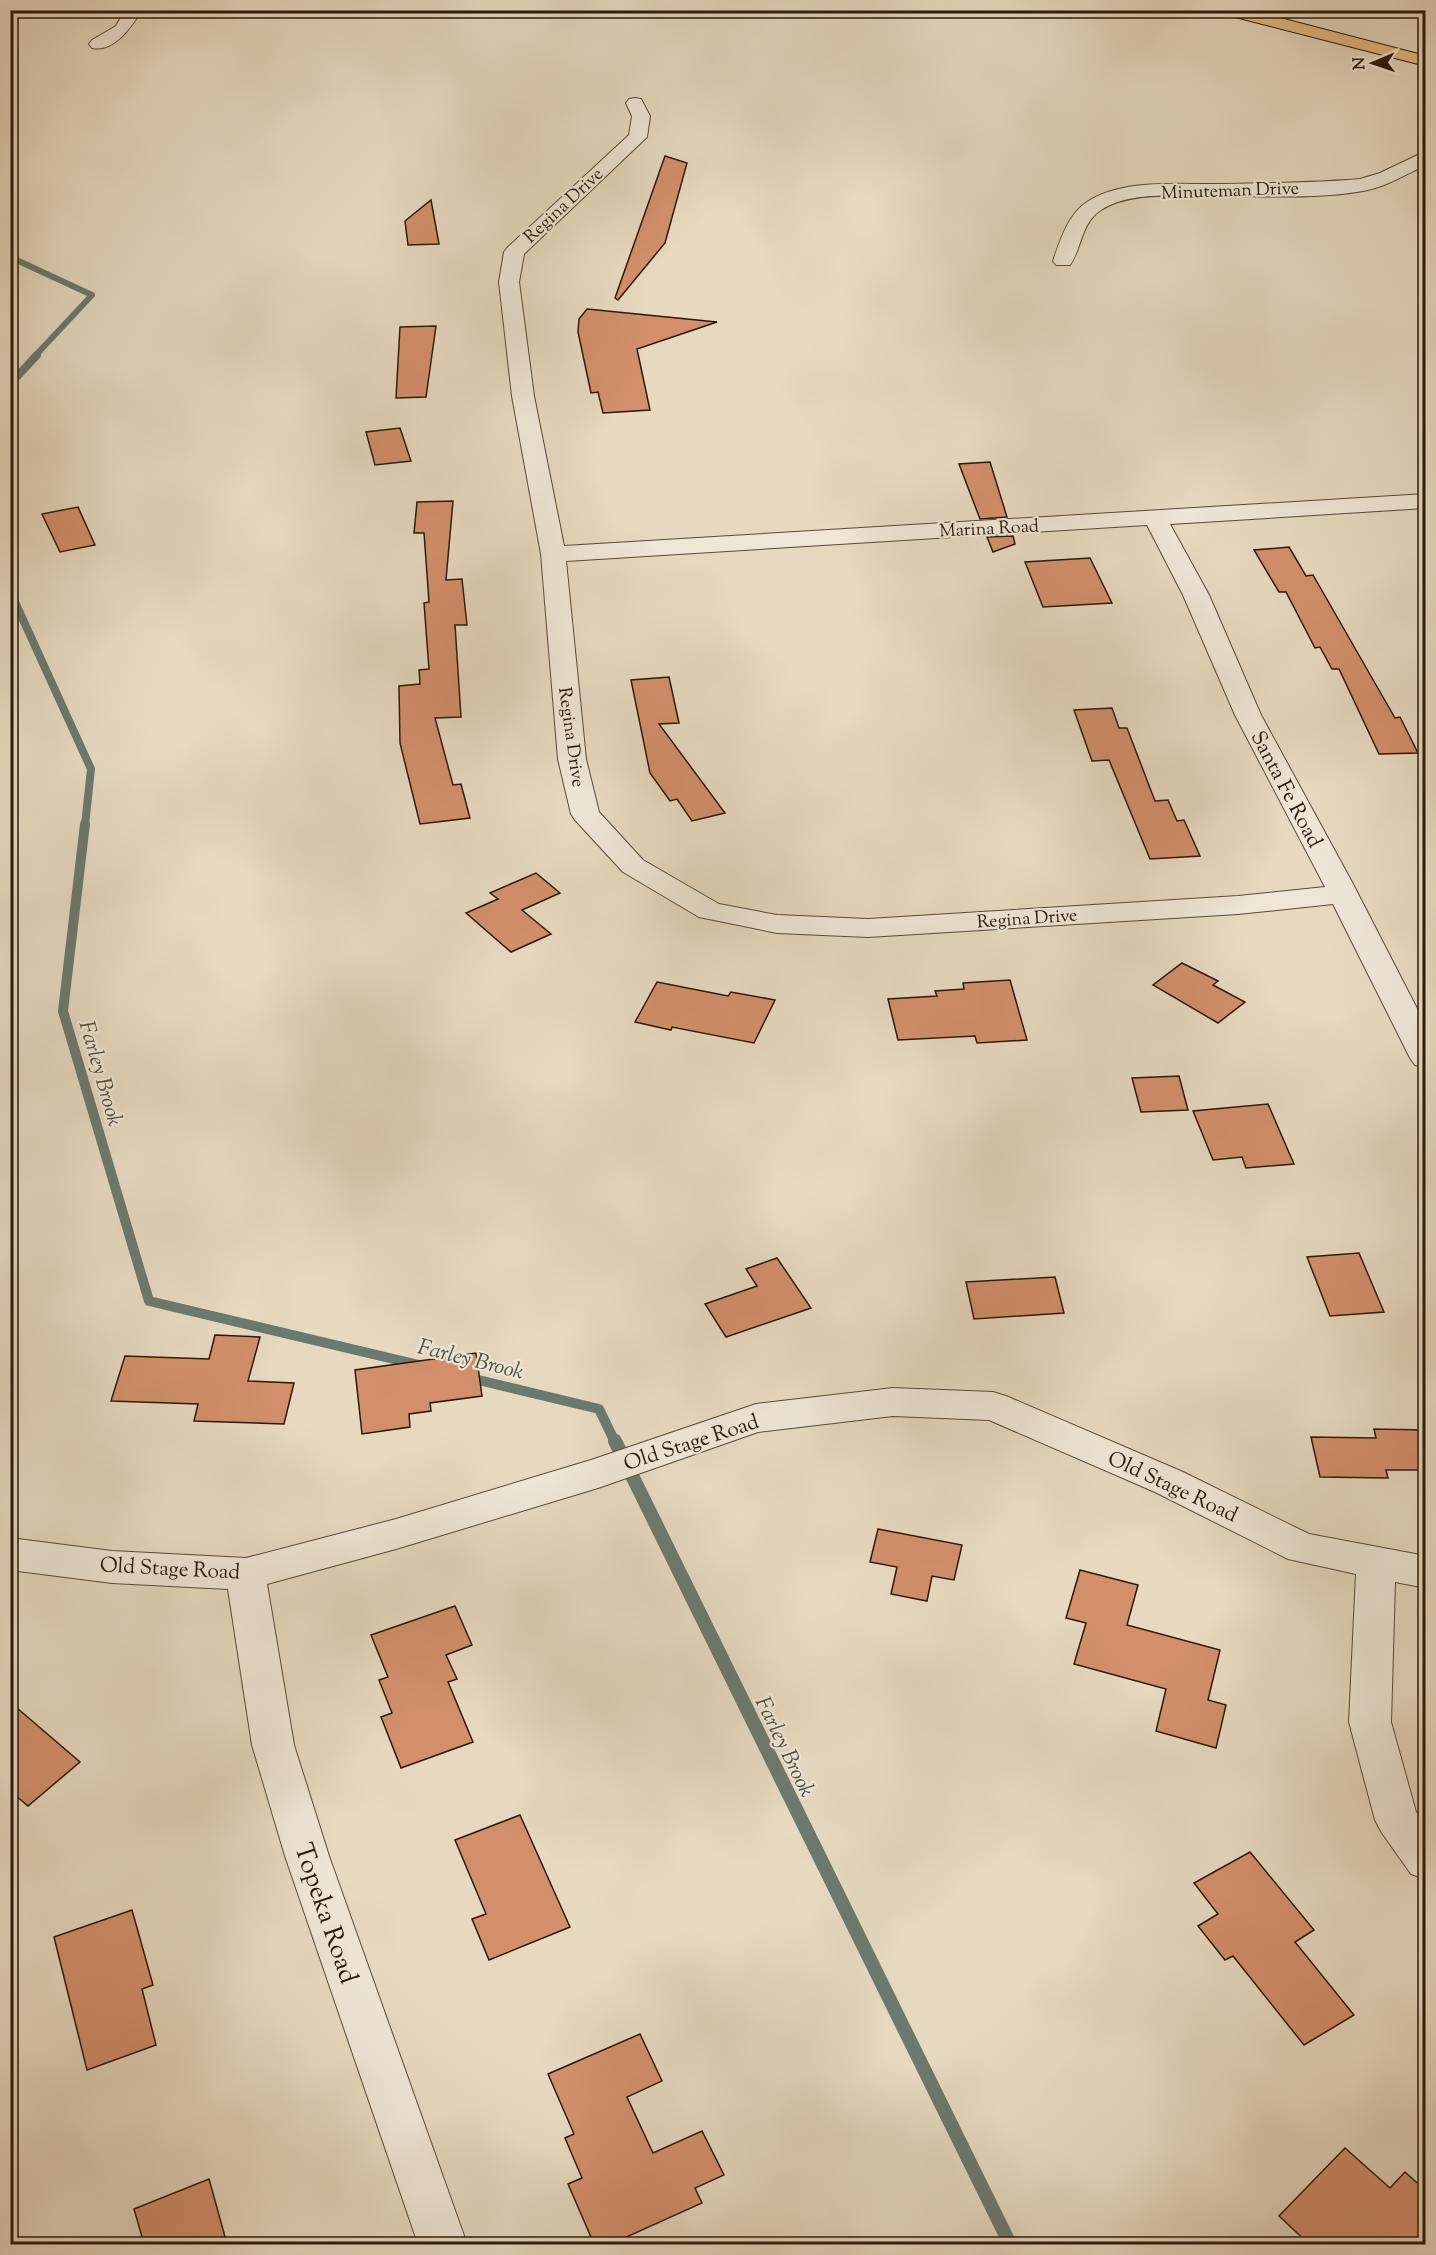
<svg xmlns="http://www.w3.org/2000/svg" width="1436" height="2255" viewBox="0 0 1436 2255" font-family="'Sorts Mill Goudy',serif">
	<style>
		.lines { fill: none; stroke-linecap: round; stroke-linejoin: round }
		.stream-far3 { stroke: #6b7a6e; stroke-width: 6 }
		.stream-far2 { stroke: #6b7a6e; stroke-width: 8 }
		.stream-far1 { stroke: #6b7a6e; stroke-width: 10 }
		.stream { stroke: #6b7a6e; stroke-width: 14 }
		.building { fill: #d38f6c; stroke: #2a1908; stroke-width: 1.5 }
		.minor-casing { stroke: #594936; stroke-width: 2 }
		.major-casing { stroke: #2a1908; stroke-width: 2 }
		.minor { fill: #efe6d6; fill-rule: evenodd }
		.major { fill: #e3bc80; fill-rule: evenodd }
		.labels { text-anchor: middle; stroke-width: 4.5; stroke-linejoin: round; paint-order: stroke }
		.far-street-label { font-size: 18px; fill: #2a1908; stroke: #efe6d6 }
		.street-label { font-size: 21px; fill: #2a1908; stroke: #efe6d6 }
		.water-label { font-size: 22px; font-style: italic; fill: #505144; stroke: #efe6d6 }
		.near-street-label { font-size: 26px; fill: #2a1908; stroke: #efe6d6 }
	</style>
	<rect width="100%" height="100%" fill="#e6d9c0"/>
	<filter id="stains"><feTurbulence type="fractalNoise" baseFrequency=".00333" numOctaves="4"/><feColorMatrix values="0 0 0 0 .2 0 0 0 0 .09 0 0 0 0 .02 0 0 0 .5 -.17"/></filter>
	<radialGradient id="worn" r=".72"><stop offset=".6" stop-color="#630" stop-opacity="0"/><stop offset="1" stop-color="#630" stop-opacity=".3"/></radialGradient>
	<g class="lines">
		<path class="stream-far3" d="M10,257L92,295L35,356"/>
		<g class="stream-far2">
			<path d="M10,384L37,355"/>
			<path d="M10,591L91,769L85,825"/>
		</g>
		<g class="stream-far1">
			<path d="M85,824L63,1011L149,1301L419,1365"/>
			<path d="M466,1377L599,1409L615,1442"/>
		</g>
		<path class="stream" d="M615,1441L1010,2244"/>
	</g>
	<g class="building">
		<path d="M665,156L687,163L665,243L618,300L615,298Z"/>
		<path d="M431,200L439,244L408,245L405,221Z"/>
		<path d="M587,309L717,322L637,349L650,410L603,413L598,392L591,393L578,332L579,319Z"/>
		<path d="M436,326L426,397L396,398L400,327Z"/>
		<path d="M400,428L411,461L375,465L366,432Z"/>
		<path d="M990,462L1007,517L980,519L959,464Z"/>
		<path d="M453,501L446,580L462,579L467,625H455L461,717L435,718L453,785L461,784L470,818L420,824L400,743L399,686L420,684L419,670L429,669L424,603L429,602L424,533H414L417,502Z"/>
		<path d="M78,507L95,545L60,552L42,514Z"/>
		<path d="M1013,536L1015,544L993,552L987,537Z"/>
		<path d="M1289,547L1306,576L1313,575L1395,718L1400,717L1418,753L1379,754L1339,669H1332L1320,647L1315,648L1286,592H1279L1254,550Z"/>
		<path d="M1090,558L1112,603L1043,607L1025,562Z"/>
		<path d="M669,677L679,723L659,724L725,813L692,821L677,799L670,801L650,773L631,680Z"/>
		<path d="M1112,708L1119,728H1127L1155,801L1168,800L1177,821L1184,820L1200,856L1150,859L1109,760L1092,761L1074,710Z"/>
		<path d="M536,873L560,893L522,910L551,934L511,952L466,913L498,899L490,893Z"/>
		<path d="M1182,963L1218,981L1213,985L1245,1002L1218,1023L1153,985Z"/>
		<path d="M1010,980L1027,1040L977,1043L975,1036L898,1040L888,999L937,996L935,991L964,989L963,983Z"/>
		<path d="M657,982L728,996L731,992L775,1000L754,1043L672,1027L671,1030L635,1022Z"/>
		<path d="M1179,1076L1188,1110L1141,1112L1132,1078Z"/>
		<path d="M1268,1104L1294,1164L1246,1168L1242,1157L1213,1160L1193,1111Z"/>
		<path d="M1359,1253L1384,1312L1330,1316L1307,1257Z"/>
		<path d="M777,1258L811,1308L726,1337L705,1304L757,1286L746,1269Z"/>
		<path d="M1055,1277L1064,1313L974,1319L966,1282Z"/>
		<path d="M215,1335L260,1337L248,1381L294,1383L284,1424L194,1421L198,1404L111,1401L125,1356L209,1359Z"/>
		<path d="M476,1353L482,1396L430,1403L431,1411L409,1414L410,1427L362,1434L355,1370Z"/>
		<path d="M1374,1429L1425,1430V1470H1386L1388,1478L1320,1477L1311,1437L1376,1438Z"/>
		<path d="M878,1529L962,1545L954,1580L932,1576L927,1601L891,1594L897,1567L870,1562Z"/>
		<path d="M1080,1570L1138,1585L1127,1625L1220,1650L1208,1700L1226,1705L1216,1748L1156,1731L1166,1689L1074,1664L1086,1623L1066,1618Z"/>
		<path d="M455,1606L472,1645L446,1655L457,1679L448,1682L473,1742L401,1768L381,1717L392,1713L379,1680L388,1677L371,1635Z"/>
		<path d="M10,1702L80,1762L28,1806L10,1791Z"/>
		<path d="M520,1815L570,1927L489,1960L472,1919L486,1914L455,1840Z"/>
		<path d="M1250,1852L1314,1930L1295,1942L1354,2015L1304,2045L1233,1956L1225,1960L1198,1926L1218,1914L1194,1883Z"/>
		<path d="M132,1910L153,1985L142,1989L156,2045L87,2070L54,1937Z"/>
		<path d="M640,2034L662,2081L627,2097L653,2153L702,2131L724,2175L695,2188L702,2203L611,2244H594L568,2184L582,2178L565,2138L574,2134L548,2074Z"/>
		<path d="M1345,2148L1390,2188L1405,2172L1425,2190V2244H1309L1279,2216Z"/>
		<path d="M209,2179L227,2244H144L134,2209Z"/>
	</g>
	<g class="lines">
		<defs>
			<g id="minor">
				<path d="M125,10H142C132,26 114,53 92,48L89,44L92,40L116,26Z"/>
				<path d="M635,98L641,99L650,116L647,137L524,254L519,282L534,396L564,546L1426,494V508L1170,524L1209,595L1261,715L1353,884L1426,1026V1068L1415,1065L1410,1058L1333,904L1238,914L868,937L777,933L699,917L623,872L575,820L571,814L558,759L541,554L512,396L499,282L504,252L507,248L629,135L632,116L626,103L629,99ZM1147,525L1183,595L1235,715L1325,887L1238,896L868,919L777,915L719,904L643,860L599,812L586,759L566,561Z"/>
				<path d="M1426,151V165C1405,175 1385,187 1363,191C1313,200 1254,195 1203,196C1171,196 1129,192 1101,210C1081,223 1082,248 1070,265H1056L1053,261C1060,241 1068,214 1087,202C1124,178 1180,185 1222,184C1268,183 1314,183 1360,179L1380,173Z"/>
				<path d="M893,1388L993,1392L1006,1396L1183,1472L1309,1534L1426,1556V1588L1395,1582L1391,1722L1416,1812L1426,1825V1879L1411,1874L1382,1833L1375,1820L1349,1722L1356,1574L1288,1559L1155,1492L989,1420L893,1416L758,1432L598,1488L396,1549L267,1584L294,1745L329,1856L467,2244H418L285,1856L252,1745L228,1589L112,1583L10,1570V1538L112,1551L246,1558L396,1519L591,1460L756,1404Z"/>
			</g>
			<path id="major" d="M1221,10H1250L1426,56V66L1223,14Z"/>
		</defs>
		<use href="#minor" class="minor-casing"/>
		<use href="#major" class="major-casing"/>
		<use href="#minor" class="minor"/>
		<use href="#major" class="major"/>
	</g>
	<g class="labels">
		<g class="far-street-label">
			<text transform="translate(1230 190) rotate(-2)" y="6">Minuteman Drive</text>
			<text transform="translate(563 205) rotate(-43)" y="6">Regina Drive</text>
			<text transform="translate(989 528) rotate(-3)" y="6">Marina Road</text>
			<text transform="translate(572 737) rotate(82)" y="6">Regina Drive</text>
			<text transform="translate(1027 918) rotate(-4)" y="6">Regina Drive</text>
		</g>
		<g class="street-label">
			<text transform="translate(1287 789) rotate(62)" y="7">Santa Fe Road</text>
			<text transform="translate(691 1442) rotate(-18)" y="7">Old Stage Road</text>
			<text transform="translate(1173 1486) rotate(25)" y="7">Old Stage Road</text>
			<text transform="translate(170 1568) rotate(3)" y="7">Old Stage Road</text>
		</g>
		<g class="water-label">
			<text transform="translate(102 1073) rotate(74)" y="8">Farley Brook</text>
			<text transform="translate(471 1358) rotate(14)" y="8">Farley Brook</text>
			<text transform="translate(786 1746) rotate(64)" y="8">Farley Brook</text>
		</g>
		<g class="near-street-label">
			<text transform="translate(327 1913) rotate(71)" y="9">Topeka Road</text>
		</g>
	</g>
	<rect width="1436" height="2255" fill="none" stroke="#e6d9c0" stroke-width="36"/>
	<rect x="12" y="12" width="1412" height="2231" fill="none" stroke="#2a1908" stroke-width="3"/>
	<rect x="18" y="18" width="1400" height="2219" fill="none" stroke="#2a1908" stroke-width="1.5"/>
	<g transform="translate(1373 63) rotate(268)" stroke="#efe6d6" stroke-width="4.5" paint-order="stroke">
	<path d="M0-4.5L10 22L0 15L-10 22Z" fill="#2a1908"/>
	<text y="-9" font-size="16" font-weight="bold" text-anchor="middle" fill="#2a1908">N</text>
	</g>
	<rect width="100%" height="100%" filter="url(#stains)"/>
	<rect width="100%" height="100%" fill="url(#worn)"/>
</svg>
